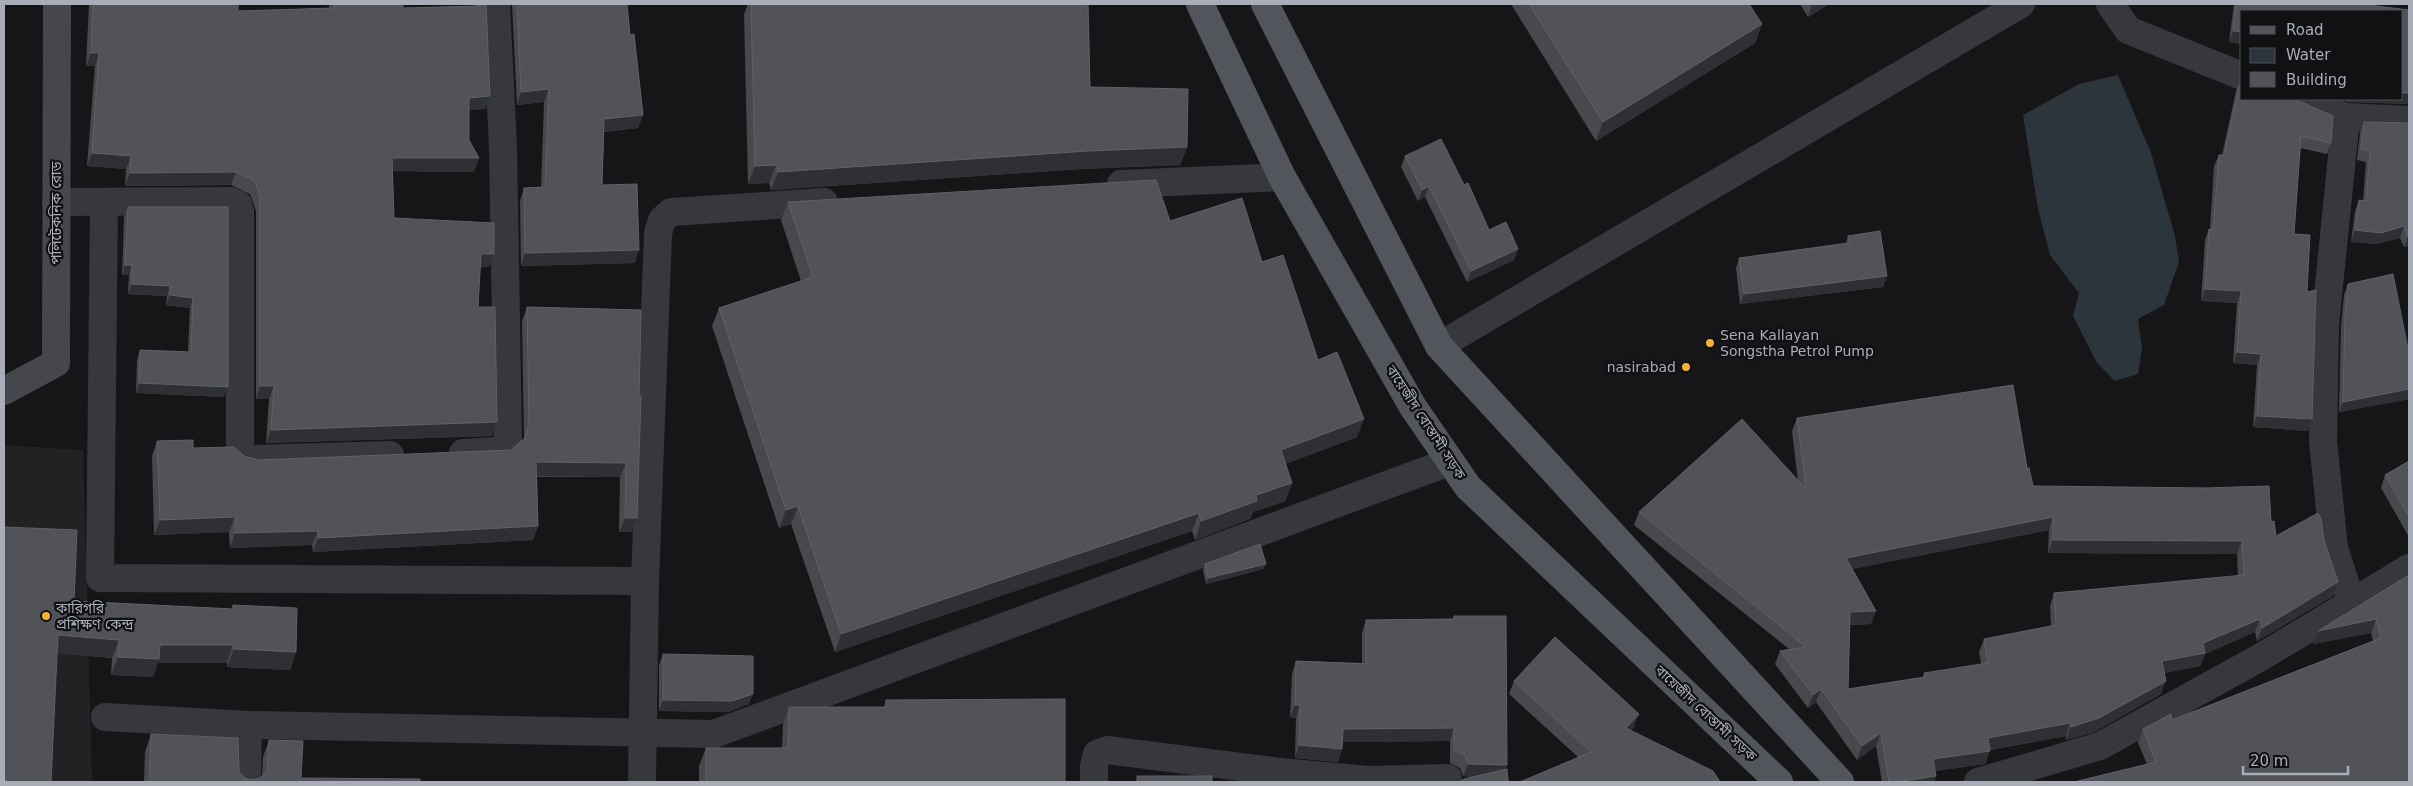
<svg xmlns="http://www.w3.org/2000/svg" width="2413" height="786" viewBox="0 0 2413 786" font-family="'DejaVu Sans','Noto Sans Bengali',sans-serif">
	<style>
		.built { fill: #222225 }
		.water { fill: #2c353c }
		.lines { fill: none; stroke-linecap: round; stroke-linejoin: round }
		.minor { stroke: #37383d; stroke-width: 28 }
		.secondary { stroke: #45474d; stroke-width: 28 }
		.primary { stroke: #53555c; stroke-width: 28 }
		.wall { fill: #47494d; fill-rule: evenodd }
		.shaded-wall { fill: #2f3033 }
		.building { fill: #525359; stroke: #5f6168; fill-rule: evenodd }
		.poi-dot { fill: #f2b134; stroke: #111113; stroke-width: 2 }
		.labels { text-anchor: middle; stroke-width: 4.5; stroke-linejoin: round; paint-order: stroke }
		.street-label { font-size: 14px; fill: #a8adb8; stroke: #111113 }
		.poi-label { font-size: 14px; fill: #a8adb8; stroke: #111113; text-anchor: start }
	</style>
	<rect width="100%" height="100%" fill="#161618"/>
	<path class="built" d="M4,445L83,450L92,782H4Z"/>
	<path class="water" d="M2118,75L2151,153L2175,236L2179,262L2164,305L2138,319L2142,348L2138,374L2115,381L2097,363L2073,316L2079,293L2050,255L2038,209L2023,115L2079,84Z"/>
	<g class="lines">
		<g class="minor">
			<path d="M2110,4L2128,30L2242,76"/>
			<path d="M2300,99L2346,117L2325,325L2323,441L2334,548L2351,601"/>
			<path d="M2346,117L2409,120"/>
			<path d="M1121,184L1282,177"/>
			<path d="M56,202L231,201L238,204L240,211V450L244,456L252,459L390,455"/>
			<path d="M104,202L100,578L645,581"/>
			<path d="M1439,346L2021,4"/>
			<path d="M463,453L498,451L505,447L508,439L503,147L496,4"/>
			<path d="M105,717L248,725L714,734L1449,462"/>
			<path d="M247,782L248,725"/>
			<path d="M642,782L645,581L658,233L662,220L671,212L824,202"/>
			<path d="M1094,782V766L1097,754L1107,750L1280,772L1368,780L1448,778L1447,782"/>
			<path d="M1978,782L2100,746L2261,657L2409,568"/>
		</g>
		<path class="secondary" d="M4,391L56,363L57,4"/>
		<g class="primary">
			<path d="M1200,4L1282,177L1413,407L1468,487L1779,782"/>
			<path d="M1265,4L1439,346L1840,782"/>
		</g>
	</g>
	<g class="wall">
		<path d="M89,4H238V11L329,8V4H403V8L475,6V4H486L490,96L485,109L469,110V140L474,172L392,171L394,218L489,267H480L478,307L492,436L266,443L269,399H256V211L250,194L231,185L125,186L126,169L87,166L95,66H86Z"/>
		<path d="M512,4H627L630,35L643,115L638,128L604,132L602,185L635,263L521,266L520,201L524,188L541,187L544,102L517,105Z"/>
		<path d="M748,4H1088L1090,87L1187,147L1180,165L1081,169L771,190L769,183L748,184L744,14Z"/>
		<path d="M1511,4H1749L1762,24L1755,43L1596,141Z"/>
		<path d="M1800,4H1829L1808,17Z"/>
		<path d="M2234,4H2368V5L2409,10V104L2349,102L2342,99H2402V11H2242V44L2229,42Z"/>
		<path d="M2241,79L2331,143L2327,154L2300,148L2294,234L2307,292L2308,431L2253,427L2257,365L2233,363L2237,303L2201,301L2205,240L2209,229H2210L2214,166L2219,155H2222L2236,91Z"/>
		<path d="M2364,122L2409,123V247H2404L2400,238L2377,244L2351,242L2355,211L2359,200H2363L2366,162L2357,160L2360,133Z"/>
		<path d="M1405,156L1464,185L1489,230L1518,249L1514,260L1467,282L1425,197L1418,201L1401,167Z"/>
		<path d="M788,202L1170,221L1262,262L1318,360L1357,437L1285,464L1292,483L1285,501L1253,512L1250,519L1195,540L1192,531L835,652L791,524L779,528L712,326L719,308L801,281L781,220Z"/>
		<path d="M128,207H228L224,397L136,393L137,360L140,350L188,352L190,308L166,305L167,296L128,294L129,275H122L124,217Z"/>
		<path d="M1848,236L1887,276L1883,287L1740,304L1736,268L1739,258L1846,243Z"/>
		<path d="M2348,284L2409,354V399L2339,412L2341,326L2344,295Z"/>
		<path d="M527,307L641,310L637,518L631,532H619L620,477H537L538,526L533,540L313,552L312,545L230,548L229,532L154,535L152,456L157,441L193,448L244,456L258,460L511,450L524,439L522,321Z"/>
		<path d="M1797,418L2027,468L2033,486L2271,522L2276,536L2324,540L2333,596L2257,641L2255,632L2205,654L2200,666L2164,673L2161,694L2094,732L2066,740V736L1990,750L1985,764L1935,771L1934,782H1882L1876,746L1857,760L1816,702L1808,708L1775,664L1780,651L1789,649L1634,525L1639,512L1798,481L1792,431ZM2049,530L2048,553L2237,554L2238,576L2054,593L2050,606L2051,626L1984,639L1979,652L1981,664L1924,673L1923,677L1848,689L1850,625L1871,624L1852,569Z"/>
		<path d="M2409,461V537L2381,488L2385,475Z"/>
		<path d="M1205,564H1266L1263,569L1206,584L1203,570Z"/>
		<path d="M2409,575V782L2147,764L2138,743L2143,729L2172,720L2373,641L2371,633L2313,644L2318,631Z"/>
		<path d="M74,601L232,609L233,605L296,652L290,670L227,667V663H158L153,677L111,675L112,658L57,653L4,782Z"/>
		<path d="M1454,616L1506,769L1508,782H1461V781L1473,777L1463,776L1460,768L1450,763V741L1343,742L1342,749L1338,762L1295,758L1296,718L1290,717L1292,674L1296,661L1362,663V633L1366,620L1453,619Z"/>
		<path d="M663,654L749,704L728,712L659,711V665Z"/>
		<path d="M1514,681L1634,727L1631,731L1720,782L1578,757L1509,694Z"/>
		<path d="M886,700L1065,782H699V766L706,748H782L783,725L789,707H884Z"/>
		<path d="M151,734L239,772L245,778L253,780L260,778L262,777L263,757L269,740L301,778L420,782H144L145,752Z"/>
	</g>
	<g class="shaded-wall">
		<path d="M1812,4H1829L1808,17Z"/>
		<path d="M1762,24L1755,43L1596,141L1603,122Z"/>
		<path d="M2233,31L2242,32V44L2229,42Z"/>
		<path d="M91,53H99L95,66H86Z"/>
		<path d="M549,89L544,102L517,105L521,92Z"/>
		<path d="M2402,93H2409V104L2349,102L2350,99H2402Z"/>
		<path d="M490,96L485,109L464,111L469,98Z"/>
		<path d="M643,115L638,128L600,132L604,119Z"/>
		<path d="M1187,147L1180,165L1081,169L771,190L778,172L1088,151Z"/>
		<path d="M92,153L131,156L126,169L87,166Z"/>
		<path d="M392,158H479L474,172L387,171Z"/>
		<path d="M776,165L769,183L748,184L755,166Z"/>
		<path d="M236,172L231,185L125,186L130,173Z"/>
		<path d="M1429,186L1425,197L1418,201L1422,190Z"/>
		<path d="M2404,226L2400,238L2377,244L2351,242L2355,230Z"/>
		<path d="M2408,236H2409V247H2404Z"/>
		<path d="M1518,249L1514,260L1467,282L1471,271Z"/>
		<path d="M639,250L635,263L521,266L525,253Z"/>
		<path d="M481,254H494L489,267L476,268Z"/>
		<path d="M125,265H132L129,275H122Z"/>
		<path d="M1887,276L1883,287L1740,304L1744,294Z"/>
		<path d="M132,284L170,286L167,296L128,294Z"/>
		<path d="M2205,289L2241,291L2237,303L2201,301Z"/>
		<path d="M170,295L193,298L190,308L166,305Z"/>
		<path d="M2237,352L2261,354L2257,365L2233,363Z"/>
		<path d="M139,383L228,387L224,397L136,393Z"/>
		<path d="M260,386H274L269,399H256Z"/>
		<path d="M2409,389V399L2339,412L2343,402Z"/>
		<path d="M2257,416L2312,419L2308,431L2253,427Z"/>
		<path d="M1364,419L1357,437L1274,468L1281,450Z"/>
		<path d="M497,422L492,436L266,443L271,430Z"/>
		<path d="M536,462L626,463L620,477L531,476Z"/>
		<path d="M1292,483L1285,501L1253,512L1250,519L1195,540L1201,521L1256,495Z"/>
		<path d="M798,506L791,524L779,528L786,510Z"/>
		<path d="M1199,513L1192,531L835,652L841,634Z"/>
		<path d="M235,517L229,532L154,535L160,520Z"/>
		<path d="M2053,517L2049,530L1842,571L1846,558Z"/>
		<path d="M625,518H637L631,532H619Z"/>
		<path d="M538,526L533,540L313,552L318,538Z"/>
		<path d="M318,531L312,545L230,548L235,533Z"/>
		<path d="M2053,540L2242,541L2237,554L2048,553Z"/>
		<path d="M1266,564L1263,569L1206,584L1208,578Z"/>
		<path d="M2338,582L2333,596L2257,641L2262,628Z"/>
		<path d="M1876,611L1871,624L1846,625L1850,612Z"/>
		<path d="M2260,619L2255,632L2205,654L2200,666L2158,674L2162,661Z"/>
		<path d="M2376,619L2371,633L2313,644L2318,631Z"/>
		<path d="M58,635L119,640L112,658L51,653Z"/>
		<path d="M160,645H233L227,663H158L153,677L111,675L118,657Z"/>
		<path d="M234,649L296,652L290,670L227,667Z"/>
		<path d="M2166,681L2161,694L2094,732L2066,740L2071,727Z"/>
		<path d="M1821,689L1816,702L1808,708L1813,695Z"/>
		<path d="M753,694L749,704L728,712L659,711L663,700Z"/>
		<path d="M1295,705H1300L1296,718L1290,717Z"/>
		<path d="M1639,714L1634,727L1621,741L1626,728Z"/>
		<path d="M2070,723L2066,736L1983,751L1988,738Z"/>
		<path d="M1454,728L1450,741L1338,742L1343,729Z"/>
		<path d="M1881,733L1876,746L1857,760L1862,746Z"/>
		<path d="M1299,745L1342,749L1338,762L1295,758Z"/>
		<path d="M1990,751L1985,764L1928,772L1933,759Z"/>
		<path d="M1468,764L1507,765L1503,778L1463,776Z"/>
		<path d="M1936,776L1934,782H1897Z"/>
	</g>
	<g class="building">
		<path d="M93,4H238V11L334,8V4H403V8L480,6V4H486L490,96L469,98V140L479,158H392L394,218L494,223V254H481L478,307H495L497,422L271,430L274,386H260V198L255,181L236,172L130,173L131,156L92,153L99,53H91Z"/>
		<path d="M517,4H627L630,35L634,34L643,115L604,119L602,185L637,184L639,250L525,253L524,188L545,187L549,89L521,92Z"/>
		<path d="M751,4H1088L1090,87L1188,89L1187,147L1088,151L778,172L776,165L755,166Z"/>
		<path d="M1529,4H1749L1762,24L1603,122Z"/>
		<path d="M2236,4H2368V5L2409,10V93H2402V11H2242V32L2233,31Z"/>
		<path d="M2241,79H2242V99H2294L2333,116L2331,143L2301,136L2294,234L2310,235L2307,292L2316,290L2312,419L2257,416L2261,354L2237,352L2241,291L2205,289L2209,229L2213,230L2219,155H2224Z"/>
		<path d="M2364,122L2409,123V236H2408L2404,226L2381,233L2355,230L2359,200L2366,201L2370,151L2361,149Z"/>
		<path d="M1441,139L1464,185L1468,183L1489,230L1506,222L1518,249L1471,271L1429,186L1422,190L1405,156Z"/>
		<path d="M1156,180L1170,221L1242,198L1262,262L1283,255L1318,360L1337,352L1364,419L1281,450L1292,483L1256,495L1257,501L1201,521L1199,513L841,634L798,506L786,510L719,308L813,277L788,202Z"/>
		<path d="M128,207H228V387L139,383L140,350L191,352L193,298L170,295V286L132,284V265H125Z"/>
		<path d="M1880,231L1887,276L1744,294L1739,258L1849,243L1848,236Z"/>
		<path d="M2393,274L2409,354V389L2343,402L2345,315L2348,284Z"/>
		<path d="M527,307L641,310L639,396H641L637,518H625L626,463L536,462L538,526L318,538V531L235,533V517L160,520L157,441L193,440V448L234,447L244,456L258,460L511,450L525,438L529,424Z"/>
		<path d="M2013,385L2027,468H2029L2033,486L2206,488L2269,486L2271,522L2274,521L2276,536L2318,513L2321,519L2324,540L2338,582L2262,628L2260,619L2203,643L2205,653L2162,661L2166,681L2099,718L2071,727L2070,723L1988,738L1990,751L1933,759L1936,776L1897,782H1889L1881,733L1862,746L1821,689L1813,695L1780,651L1806,647L1639,512L1742,419L1806,489L1797,418ZM2053,517V540L2242,541L2244,575L2054,593L2056,625L1984,639L1988,663L1924,673L1925,677L1848,689L1850,612L1876,611L1846,558Z"/>
		<path d="M2409,461V516L2385,475Z"/>
		<path d="M4,527L77,530L74,601L233,609V605L297,608L296,652L234,649L233,645H160L159,659L118,657L119,640L58,635L51,782H4Z"/>
		<path d="M1260,544L1266,564L1208,578L1205,564Z"/>
		<path d="M2409,575V782H2074L2156,762L2143,729L2171,714L2172,720L2381,638L2376,619L2318,631Z"/>
		<path d="M1454,616H1506L1507,765L1468,764L1465,755L1454,750V728L1343,729L1342,749L1299,745L1300,705H1295L1296,661L1366,664V620L1454,619Z"/>
		<path d="M1555,637L1639,714L1626,728L1713,771L1720,782H1520L1591,752L1514,681Z"/>
		<path d="M663,654L753,656V694L732,701L663,700Z"/>
		<path d="M1065,699V782H706V748H788L789,707H886V700Z"/>
		<path d="M151,734L238,738L239,772L245,778L253,780L260,778L267,772L269,740L303,741L301,778L420,779V782H149Z"/>
		<path d="M1507,769L1508,782H1462L1461,781L1464,779Z"/>
		<rect x="1137" y="776" width="75" height="6"/>
	</g>
	<g class="poi-dot">
		<circle cx="1710" cy="343" r="5"/>
		<circle cx="1686" cy="367" r="5"/>
		<circle cx="46" cy="616" r="5"/>
	</g>
	<g class="labels">
		<g class="street-label">
			<text transform="translate(56 213) rotate(-90)" y="5">পলিটেকনিক রোড</text>
			<text transform="translate(1426 422) rotate(57)" y="5">বায়েজীদ বোস্তামী সড়ক</text>
			<text transform="translate(1706 713) rotate(43)" y="5">বায়েজীদ বোস্তামী সড়ক</text>
		</g>
		<g class="poi-label">
			<text x="1720" y="340">Sena Kallayan<tspan x="1720" dy="16">Songstha Petrol Pump</tspan></text>
			<text x="1676" y="372" text-anchor="end">nasirabad</text>
			<text x="56" y="613">কারিগরি<tspan x="56" dy="16">প্রশিক্ষণ কেন্দ্র</tspan></text>
		</g>
	</g>
	<rect width="2413" height="786" fill="none" stroke="#a8adb8" stroke-width="10"/>
	<rect x="2240" y="10" width="162" height="90" fill="#111113" stroke="#4d4f55"/>
	<rect x="2250" y="26" width="25" height="8" fill="#53555c" stroke="#4d4f55"/>
	<text x="2286" y="35" font-size="15" fill="#a8adb8">Road</text>
	<rect x="2250" y="48" width="25" height="15" fill="#2c353c" stroke="#4d4f55"/>
	<text x="2286" y="60" font-size="15" fill="#a8adb8">Water</text>
	<rect x="2250" y="72" width="25" height="15" fill="#525359" stroke="#4d4f55"/>
	<text x="2286" y="85" font-size="15" fill="#a8adb8">Building</text>
	<path d="M2243 766v8h105v-8" fill="none" stroke="#a8adb8" stroke-width="2.5"/>
	<text x="2250" y="766" font-size="15" fill="#a8adb8" stroke="#111113" stroke-width="4" paint-order="stroke">20 m</text>
</svg>
